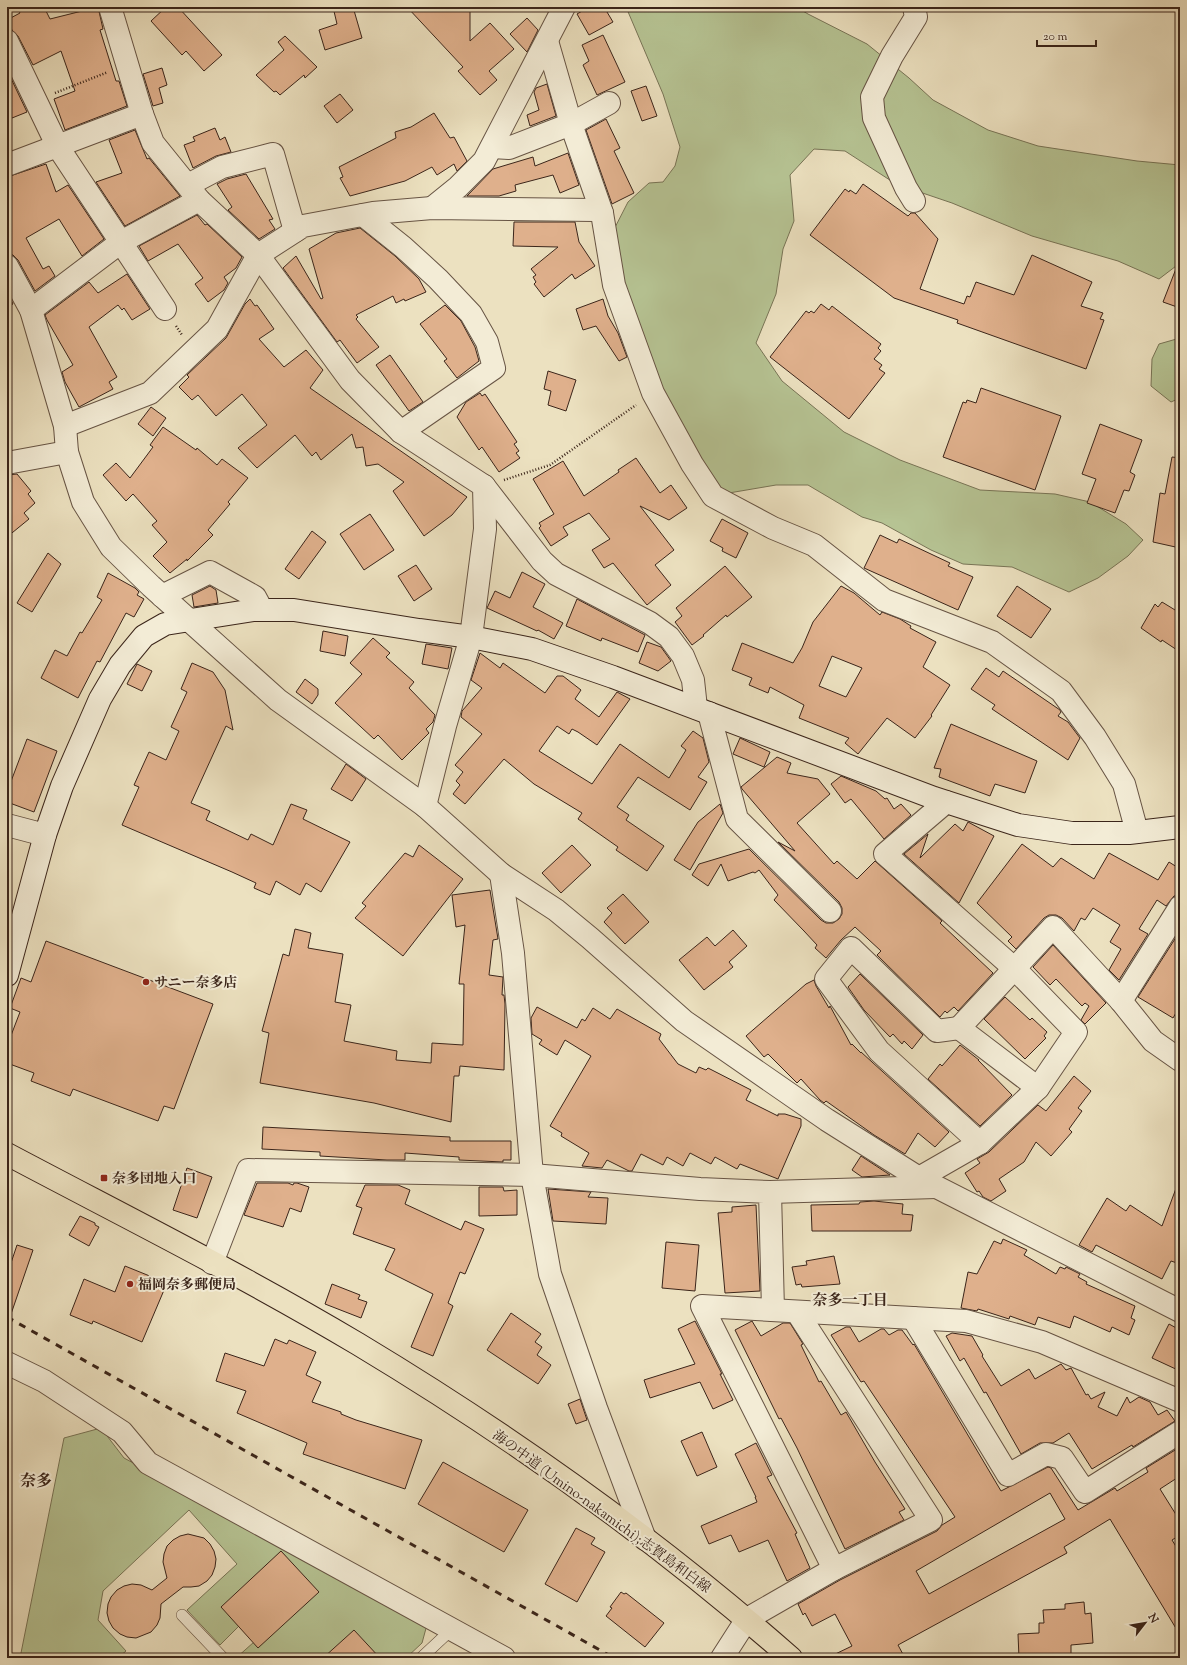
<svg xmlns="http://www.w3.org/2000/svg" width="1187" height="1665" viewBox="0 0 1187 1665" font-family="'Sorts Mill Goudy','Noto Serif JP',serif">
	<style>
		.green { fill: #b6c393; stroke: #787456 }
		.building { fill: #dfb08c; stroke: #3b251a; fill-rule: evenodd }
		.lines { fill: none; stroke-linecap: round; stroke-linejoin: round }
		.lane-casing { stroke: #675444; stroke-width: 12 }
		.street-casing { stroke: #675444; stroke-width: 24 }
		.secondary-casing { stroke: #3b251a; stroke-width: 24 }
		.primary-casing { stroke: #3b251a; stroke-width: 24 }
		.path { stroke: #3b251a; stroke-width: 2.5; stroke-dasharray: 1 2; stroke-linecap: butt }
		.lane { stroke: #f3ecd6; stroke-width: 11 }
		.street { stroke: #f3ecd6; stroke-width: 22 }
		.secondary { stroke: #f3ecd6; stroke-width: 22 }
		.primary { stroke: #ece1c0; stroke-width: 22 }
		.rail { stroke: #3b251a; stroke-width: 3; stroke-dasharray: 7 7; stroke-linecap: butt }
		.poi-dot { fill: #8f2418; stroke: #f3ecd6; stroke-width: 1.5 }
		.labels { text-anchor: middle; stroke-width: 4; stroke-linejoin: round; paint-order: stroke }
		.poi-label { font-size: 14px; font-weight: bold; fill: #3b251a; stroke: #f3ecd6; text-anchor: start }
		.street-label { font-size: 14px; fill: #3b251a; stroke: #f3ecd6 }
		.neighbourhood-label { font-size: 15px; font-weight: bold; fill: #3b251a; stroke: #f3ecd6 }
		.quarter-label { font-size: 16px; font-weight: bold; fill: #3b251a; stroke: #f3ecd6 }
	</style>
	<rect width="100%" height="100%" fill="#ece1c0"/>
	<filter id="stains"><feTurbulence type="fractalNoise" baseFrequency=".005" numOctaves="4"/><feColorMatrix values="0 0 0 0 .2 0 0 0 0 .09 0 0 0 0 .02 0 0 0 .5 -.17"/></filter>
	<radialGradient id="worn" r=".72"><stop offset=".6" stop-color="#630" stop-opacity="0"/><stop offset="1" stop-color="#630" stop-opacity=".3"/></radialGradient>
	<g class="green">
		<path d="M626,7H796L808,14L867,44L909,78L933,100L988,130L1038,146L1137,161L1180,165V263L1159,279L1118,261L1032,236L952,203L896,184L845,151L814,149L790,175L794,221L783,249L776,294L756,343L782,381L844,432L900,460L980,490L1055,494L1090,502L1126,524L1143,540L1128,556L1098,578L1069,592L1012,567L963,564L931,550L882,523L862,517L808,485H776L723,494L670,411L606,245L628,202L649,183L663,182L675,166L680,147L663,94Z"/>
		<path d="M1180,338V398L1171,402L1151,386L1152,359L1159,344Z"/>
		<path d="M101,1428L124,1458L428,1621L422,1643L406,1658H236L254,1642L239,1626L220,1645L187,1610L237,1564L189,1510L103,1591L98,1620L126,1651L120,1656L121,1658H20L64,1438Z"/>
	</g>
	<g class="building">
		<path d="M17,7H44L50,19L98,7L103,29L100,30L116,81H119L127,106L65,130L54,99L75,91L61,51L33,65L18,36L12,30L7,20L20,13Z"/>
		<path d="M166,7H178L222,55L204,71L186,51L182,55L151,21Z"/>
		<path d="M333,7H353L362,38L325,50L319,30L337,24Z"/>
		<path d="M407,7H470V41L490,23L514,49L489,71L497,80L480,95L458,71L463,67Z"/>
		<path d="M589,7H604L613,22L589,35L577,14Z"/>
		<path d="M527,18L538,30L527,52L510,34Z"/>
		<path d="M603,35L625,82L597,95L583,65L589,61L582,45Z"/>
		<path d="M285,36L317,67L305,78L304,75L280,95L276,91L274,92L256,75L284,50L278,42Z"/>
		<path d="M162,68L167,85L159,88L163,103L153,106L143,74Z"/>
		<path d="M7,70L27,112L7,120Z"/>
		<path d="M547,84L556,116L530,126L527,115L539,110L534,92L536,88Z"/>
		<path d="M646,86L657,116L642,121L631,91Z"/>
		<path d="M340,94L353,110L337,123L324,106Z"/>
		<path d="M434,113L450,138L454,137L467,161L457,171L454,164L437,175L432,167L405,181L350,196L340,178L343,177L339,167L396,138L395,132L411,127Z"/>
		<path d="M606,119L620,148L614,151L634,193L612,204L586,130Z"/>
		<path d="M215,128L220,140L225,137L231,152L216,156L193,168L184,145L195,141L193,137Z"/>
		<path d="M135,130L147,159L149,158L180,196L125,226L96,182L122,173L109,140Z"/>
		<path d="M568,153L579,185L560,193L553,175L515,185L516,191L499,196H467L493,169L533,157L535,166Z"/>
		<path d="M46,164L56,192L68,185L104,239L82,256L59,219L26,238L43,269L49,266L55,276L35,291L18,260L13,255L7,254V177Z"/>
		<path d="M246,174L273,219L269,220L275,229L259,239L228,210L232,207L217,184L227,179Z"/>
		<path d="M863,184L908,216L911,213H915L938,239L920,289L964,304L967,296L970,297L976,282L1014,295L1032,255L1092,282L1081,306L1103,313L1100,319L1104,320L1086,369L957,323L958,320L894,298L810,235L845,189L849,192L850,190L856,194Z"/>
		<path d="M197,215L205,225L207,224L242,257L236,268L224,277L228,283L224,290L208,302L195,284L203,278L178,244L148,261L139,246Z"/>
		<path d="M514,222H575L579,242L595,266L575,279L572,274L544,297L534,284L536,282L533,277L536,275L531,269L558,247L513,246Z"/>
		<path d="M360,228L395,256L419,279L426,292L405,301L404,299L396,303L393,296L356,315L358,317L356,319L379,347L357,363L340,340L337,342L283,268L296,256L321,299L323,298L309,249L336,233Z"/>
		<path d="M1179,261H1180V308L1163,302Z"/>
		<path d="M127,274L150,309L132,320L124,308L122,310L118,305L89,327L117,377L109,382L113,389L79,407L65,382L62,372L73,365L47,320L45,315L89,282L98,293Z"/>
		<path d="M7,292L13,304L7,307Z"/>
		<path d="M250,299L255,306L257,305L274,329L259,339L284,367L306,350L323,370L310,388L467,497L452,515L424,536L393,491L404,482L378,464L366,466L363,447L356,448L352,434L321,460L316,452L312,456L295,435L257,468L238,448L267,425L242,394L216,416L198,395L192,400L179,387L189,377L187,375L226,338L245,304Z"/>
		<path d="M603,299L608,316L618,333L627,357L619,361L596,326L583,330L576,309Z"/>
		<path d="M821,304L829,310L832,306L881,344L878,348L881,351L874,359L882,365L879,369L885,373L849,419L770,357L806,311L809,313L811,311L814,313Z"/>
		<path d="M445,305L461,321L475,347L479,361L457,378L444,361L447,359L420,324Z"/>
		<path d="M390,355L423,402L409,411L376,365Z"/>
		<path d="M548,371L576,380L566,411L548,405L551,391L544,389Z"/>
		<path d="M981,388L1061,416L1035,490L943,457L963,402L966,403L967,400L976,403Z"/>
		<path d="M480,393L482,396L485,394L517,442L514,444L519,451L516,453L520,458L499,472L482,447L479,450L457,417L466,402Z"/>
		<path d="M151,407L166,418L153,436L138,424Z"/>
		<path d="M1100,424L1142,440L1130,472L1135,475L1129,491L1124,490L1115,513L1087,503L1096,479L1082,474Z"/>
		<path d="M163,427L196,450L197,448L217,465L222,459L248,478L228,502L230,504L208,530L213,535L187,561V559L170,573L153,556L167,542L152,525L157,521L133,494L126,501L103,475L116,463L130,478L153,447L150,445Z"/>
		<path d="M1172,457L1180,458V548L1153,542L1160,493L1165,494Z"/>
		<path d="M636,458L660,493L671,485L687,508L669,520L640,506L674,550L655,565L671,585L647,605L613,563L604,568L592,550L610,539L589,513L563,527L568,535L551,546L539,528L541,526L539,523L554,514L533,479L563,461L584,496L619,472L618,470Z"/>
		<path d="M17,474L31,491L28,494L35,503L24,513L29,519L7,537V475Z"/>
		<path d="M370,514L394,550L364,570L340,534Z"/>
		<path d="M722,519L748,533L736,558L722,551L723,548L710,541Z"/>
		<path d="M312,531L326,542L299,579L285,569Z"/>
		<path d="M880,535L897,543L899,539L950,563L948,566L973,577L958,610L864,568Z"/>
		<path d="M48,553L61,564L32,612L17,603Z"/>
		<path d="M416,565L432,589L414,601L398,576Z"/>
		<path d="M725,566L752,597L727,617L726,615L703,635L704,636L692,645L675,622L682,616L676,608Z"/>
		<path d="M522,572L545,584L533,607L563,623L554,639L538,630L537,631L487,608L495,591L510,598Z"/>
		<path d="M108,573L135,588L139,592L137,595L144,599L134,617L126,613L100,662L97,661L78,698L41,678L55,650L67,656L80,632L82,633L102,600L97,597Z"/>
		<path d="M210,586L216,590L218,603L194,607L192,595Z"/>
		<path d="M841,586L854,593L880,615L882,612L900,619L911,626L910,628L936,642L923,667L950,685L931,715L932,716L915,738L887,718L858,754L845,743L849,738L799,718L804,705L770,687L768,693L749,685L752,678L732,670L742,643L793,663L802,648L813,622ZM832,656L862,668L846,697L819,686Z"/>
		<path d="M1017,586L1051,609L1031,638L997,616Z"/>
		<path d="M577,599L645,635L638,652L602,638L601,641L566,626Z"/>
		<path d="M1162,602L1180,613V652L1162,640L1161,642L1141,628L1155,604L1158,607Z"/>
		<path d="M323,631L348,636L345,656L320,651Z"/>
		<path d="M373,638L390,653L386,657L414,682L409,688L435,715L433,722L426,729L429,733L402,760L378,735L374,739L335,703L362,674L350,663Z"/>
		<path d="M647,642L661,647L671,661L658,671L639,663Z"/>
		<path d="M426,644L452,648L448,669L422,664Z"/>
		<path d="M480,653L500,668L503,663L545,693L557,676H563L581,690L575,699L599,717L617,692L630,699L597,745L578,732L572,729L569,734L557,726L539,751L592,784L620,744L669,778L686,750L681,746L693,731L703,738L709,762L698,777L707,782L690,810L638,777L617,807L629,815L626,820L664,846L647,871L616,850L618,847L578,819L582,813L534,784L504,759L465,804L453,794L460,785L456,781L463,772L455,765L482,734L461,717L462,711L482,688L471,680Z"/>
		<path d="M192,663L213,672L225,690L233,730L226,726L191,803L210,811L206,820L248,840L251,834L273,845L291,804L307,810L303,819L350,842L321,892L306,883L300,895L276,881L270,895L254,888L256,883L232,872L122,825L139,787L134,785L149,752L166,760L179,731L171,727L187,692L181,689Z"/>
		<path d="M137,664L152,671L142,691L127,684Z"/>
		<path d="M986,668L999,677L1003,671L1060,710L1061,712L1058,716L1068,722L1080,738L1068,760L992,709L995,705L971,689Z"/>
		<path d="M305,679L318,689V695L312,704L296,692Z"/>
		<path d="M951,724L1037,761L1025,793L995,784L990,796L939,777L941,769L934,768Z"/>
		<path d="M740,738L770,752L764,767L733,754Z"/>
		<path d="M27,739L57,751L34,812L7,802V792Z"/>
		<path d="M777,757L791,763L787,773L818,779L830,794L797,823L834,864L837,861L857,879L875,861L942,921L940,923L993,973L958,1011L954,1007L947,1013L945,1011L940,1017L877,955L881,951L855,927L841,940L826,958L815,948L817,945L804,931L774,900L778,895L759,870L755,873L753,872L728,881L721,864L708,886L692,875L699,864L749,849L821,920L826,923H833L839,919L842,914V908L839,902L778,842L795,851L742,789L741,787Z"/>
		<path d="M346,764L366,779L352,801L331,789Z"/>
		<path d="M841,776L876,791L885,799L887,798L894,809L901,804L911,815L884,839L851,799L845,803L831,784Z"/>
		<path d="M720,804L723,813L690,870L674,860L698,822Z"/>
		<path d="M968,822L994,836L959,903L904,854L928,834L920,858L955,824L963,831Z"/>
		<path d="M1022,844L1053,867L1061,858L1094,879L1109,853L1158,880L1169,862L1180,869V895L1174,896L1166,906L1157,900L1139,929L1148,934L1119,980L1109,970L1121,949L1110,942L1120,925L1093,908L1085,920L1081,918L1074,931L1062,918L1056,915H1049L1044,918L1016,949L1008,941L1012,937L977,903Z"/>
		<path d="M419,845L463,879L403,956L355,918L366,906L362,903L405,853L413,857Z"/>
		<path d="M572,845L591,865L561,893L542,873Z"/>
		<path d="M490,890L498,939L493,940L489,975L503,977L502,995H504L505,1004L504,1070L460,1066L459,1076H454L451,1122L374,1103L260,1083L269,1033L262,1031L283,954L289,956L295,929L311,933L308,948L343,954L335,1002L351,1005L344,1041L397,1051L396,1060L431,1063L432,1043L463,1045L464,984H459L465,925L456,927L452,895Z"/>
		<path d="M623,894L649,922L625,944L604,922L612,913L607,908Z"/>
		<path d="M733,930L747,946L729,962L733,967L704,990L679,960L707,937L715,946Z"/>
		<path d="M1180,931V1006L1173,1018L1138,997Z"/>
		<path d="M46,941L213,1004L174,1109L164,1106L158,1121L73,1089L70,1096L31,1081L34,1073L7,1063V1046L20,1012L10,1008L21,978L31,982Z"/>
		<path d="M1053,945L1106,1003L1085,1024L1081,1020L1089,1006L1085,1003L1082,1006L1056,979L1050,985L1033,967Z"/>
		<path d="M860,974L923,1035L912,1049L904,1041L902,1044L893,1034L890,1037L864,1010L848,987Z"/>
		<path d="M814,980L816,986L829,1008L830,1006L851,1045L852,1044L861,1053V1052L949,1132L935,1147L918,1133L905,1154L874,1135L826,1101L824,1103L820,1100L801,1079L797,1083L768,1054L764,1057L746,1036L806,984Z"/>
		<path d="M1005,997L1030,1020L1032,1018L1047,1032L1044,1036L1046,1038L1025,1059L984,1019Z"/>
		<path d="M537,1007L577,1028L582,1019L585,1021L593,1008L610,1019L617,1009L661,1034L659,1039L678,1064L696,1073L699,1067L706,1070L708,1068L751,1090L746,1100L778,1116V1114H785L801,1119V1126L778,1179L740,1164L737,1169L715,1157L711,1164L690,1153L683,1166L667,1157L663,1165L641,1154L632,1171H629L607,1160L602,1168L582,1166L589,1153L561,1136L562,1133L550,1126L591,1056L565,1040L557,1055L539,1044L542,1040L532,1034L531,1018Z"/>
		<path d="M960,1045L979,1060H978L1012,1095L980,1126L928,1079L940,1064L942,1066Z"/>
		<path d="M1074,1076L1091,1091L1078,1108L1082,1111L1069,1129L1072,1132L1051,1156L1036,1142L1024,1162L999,1179L1006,1191L991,1201L983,1197L979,1191L977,1192L965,1173L980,1163L977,1159L989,1152L1038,1105L1046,1111Z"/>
		<path d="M263,1127L450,1137V1141H511V1160H503V1162L459,1160V1157L405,1153V1160H387L320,1156V1152L262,1149Z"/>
		<path d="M861,1156L890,1175L862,1177L852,1170Z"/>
		<path d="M187,1168L212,1177L197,1218L173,1210Z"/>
		<path d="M257,1183H288L293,1185L294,1183H297L309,1187L301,1212L290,1208L283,1227L244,1215Z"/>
		<path d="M1178,1183H1180V1264L1171,1261L1162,1279L1096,1245L1092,1252L1079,1245L1107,1198L1126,1211L1130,1205L1162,1226Z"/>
		<path d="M365,1185H398L410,1190L405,1204L461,1230L465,1221L484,1229L465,1274L460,1272L448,1303L453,1306L433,1356L411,1347L433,1294L385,1270L395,1249L353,1234L362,1208L356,1206Z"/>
		<path d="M479,1187H503L504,1191L517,1190V1215L479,1216Z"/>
		<path d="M548,1189L591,1192L588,1197L608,1198L606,1224L553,1221Z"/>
		<path d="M874,1201L903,1204L902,1214L913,1215L911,1231H812L811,1205L859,1204L860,1202Z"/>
		<path d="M756,1205L760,1291L725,1293L718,1213L732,1212V1207Z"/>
		<path d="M80,1216L95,1223V1225L99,1227L89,1246L69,1235Z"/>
		<path d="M1003,1239L1027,1250L1024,1255L1056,1274L1060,1267L1065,1269L1066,1267L1080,1274L1078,1277L1087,1282L1086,1284L1135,1306L1131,1318L1135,1320L1129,1335L1112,1327L1110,1332L1074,1316L1070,1328L1038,1317L1035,1325L1010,1316L1009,1319L978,1309L977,1311L961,1308L968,1272L977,1274L994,1241L1001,1244Z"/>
		<path d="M666,1242L699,1245L695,1291L662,1288Z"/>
		<path d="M17,1245L33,1250L10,1317H7V1275Z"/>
		<path d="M834,1256L840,1284L802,1287L801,1284L796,1285L792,1267L807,1265L806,1261Z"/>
		<path d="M125,1266L167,1283L142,1342L93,1321L92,1324L70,1315L84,1279L115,1292Z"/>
		<path d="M332,1284L360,1295L358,1299L367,1302L361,1318L325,1304Z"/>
		<path d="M511,1313L541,1334L535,1342L542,1347L537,1355L551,1365L538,1384L487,1350Z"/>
		<path d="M695,1321L722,1374H720L733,1400L713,1409L700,1382L650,1398L644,1380L695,1364L678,1329Z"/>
		<path d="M752,1321L761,1336L783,1323H790L803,1344L801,1345L819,1382L821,1381L841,1415L846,1412L875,1462L905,1509L899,1512L904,1520L845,1549L797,1448L781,1418L779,1419L735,1330Z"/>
		<path d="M1169,1324L1180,1330V1371L1152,1358Z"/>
		<path d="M846,1327H850L859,1342L881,1329H884L889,1335L898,1330H902L913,1345L914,1344L1001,1491L1048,1467L1051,1468L1078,1510L1115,1488L1117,1491L1148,1472L1146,1468L1180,1447V1476L1160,1489L1180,1521V1535L1172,1540L1180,1553V1635L1110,1519L1064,1547L1067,1553L898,1645L905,1658H827L852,1646L835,1614L812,1626L805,1613L803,1615L798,1604L840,1580L937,1531L942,1525L955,1517L864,1381L861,1382L831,1335ZM1050,1493L1065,1519L929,1594L916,1571Z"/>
		<path d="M952,1333L972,1336L983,1355L982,1356L1001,1386L1029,1369L1035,1379L1061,1364L1066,1370L1071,1368L1086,1395L1088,1394L1091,1399L1105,1392L1098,1407L1117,1416L1127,1397L1130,1403L1139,1397L1150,1402L1158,1415L1167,1410L1175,1421L1133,1447L1132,1445L1092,1469L1069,1433L1053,1443H1040L1021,1454L986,1392L984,1393L964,1358L960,1361L946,1336Z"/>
		<path d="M275,1339L287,1344L289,1340L316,1352L306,1375L321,1382L312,1402L341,1412V1414L356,1420L422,1440L405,1489L303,1454L307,1443L237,1413L246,1391L216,1381L225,1353L264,1366Z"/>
		<path d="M580,1399L587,1420L576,1424L568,1404Z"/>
		<path d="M702,1432L717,1467L697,1476L681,1441Z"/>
		<path d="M756,1443L772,1475L767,1477L797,1533L795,1534L810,1568L787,1581L768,1540L739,1552L731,1535L709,1544L701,1526L757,1502L755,1497H756L735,1454Z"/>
		<path d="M443,1462L528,1510L504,1552L418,1504Z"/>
		<path d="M576,1528L595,1538L591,1544L605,1552L577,1602L545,1584Z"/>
		<path d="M188,1534L204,1538L210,1544L214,1551L216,1559L215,1567L212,1575L207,1581L199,1586L191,1587H183L161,1604L160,1618L157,1625L151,1632L136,1638L127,1637L120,1634L113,1628L109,1621L107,1613L108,1604L111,1597L117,1590L124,1586L132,1584L141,1585L152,1590L167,1578L163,1562L164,1554L167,1546L173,1540L180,1536Z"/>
		<path d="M281,1551L319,1592L258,1648L221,1607Z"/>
		<path d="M621,1592L624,1594L626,1593L664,1623L645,1647L606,1616L612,1608L610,1607Z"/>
		<path d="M1084,1602L1085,1614L1091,1613L1093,1643L1071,1645V1656H1052V1658H1019L1018,1634L1039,1633V1623H1044L1043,1610L1065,1609V1604Z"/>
		<path d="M354,1630L380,1658H323Z"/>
	</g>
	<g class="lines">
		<defs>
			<g id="lane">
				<path d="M182,1615L223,1658"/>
				<path d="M421,1658L451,1630"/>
			</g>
			<g id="street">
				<path d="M110,7L142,114L153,143L199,200L258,255L350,380L401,432L484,486L485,529L471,637L445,726L425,806"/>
				<path d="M7,41L58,147L165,309"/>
				<path d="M547,41L571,124L602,213"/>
				<path d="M492,147L509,148L571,124L609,103"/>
				<path d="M7,165L142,114"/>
				<path d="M188,185L222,167L273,154L295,231"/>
				<path d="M914,201L906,188L874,118L872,97L892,56L916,17L914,7"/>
				<path d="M432,208L458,187L484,161L564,7"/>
				<path d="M363,215L403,247L438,279L471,314L487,342L494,368L401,432"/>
				<path d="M7,266L31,310L65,426L67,452L83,502L111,547L151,586L278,700L425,806L501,874L556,910L590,938L684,1021L827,1120L919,1178L1180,1311"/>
				<path d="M31,310L121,242L199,200"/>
				<path d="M65,426L150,393L217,329L258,255L303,226L373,213L432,208L595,210L602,213L614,285L653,393L692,464L713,496L773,528L814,545L884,600L992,642L1061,691L1095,737L1124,784L1137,832"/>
				<path d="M7,463L67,452"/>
				<path d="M484,486L542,561L556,574L650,623L669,637L683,656L693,680L696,708"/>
				<path d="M162,596L210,572L255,597L262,610"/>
				<path d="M709,713L737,819L830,911"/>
				<path d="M946,802L885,854L1015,969L1076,1032L1038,1088"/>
				<path d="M7,825L45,835"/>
				<path d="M501,874L513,953L532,1175L550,1274L596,1408L645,1539"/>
				<path d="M1121,1001L1180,907"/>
				<path d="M959,1028L937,1031L851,948L826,979L879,1051L980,1143"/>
				<path d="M919,1178L980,1143L1038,1088L959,1028L1053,927L1121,1001L1153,1041L1180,1060"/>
				<path d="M770,1192L936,1187"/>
				<path d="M212,1263L248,1170L532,1175L700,1189L770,1192L773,1310"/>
				<path d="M913,1318L1008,1475L1046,1454L1062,1458L1085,1492L1180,1432"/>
				<path d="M7,1363L44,1381L122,1432L148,1463L504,1658"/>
				<path d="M834,1569L702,1306L966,1321L1042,1342L1180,1401"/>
				<path d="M722,1658L747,1619L834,1569L931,1520L797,1312"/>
			</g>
			<path id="secondary" d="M7,975L45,835L62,786L100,699L120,665L144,636L165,624L254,610H294L419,630L471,637L532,649L613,677L934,798L1018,825L1072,833H1129L1180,827"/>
			<path id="primary" d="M7,1154C124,1216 244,1276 358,1344C511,1436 657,1540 791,1658"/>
		</defs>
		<use href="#lane" class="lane-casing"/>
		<use href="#street" class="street-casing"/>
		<use href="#secondary" class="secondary-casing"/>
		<use href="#primary" class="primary-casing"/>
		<g class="path">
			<path d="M55,93L108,72"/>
			<path d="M176,326L182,335"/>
			<path d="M504,480L550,465L636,405"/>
		</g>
		<use href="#lane" class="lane"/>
		<use href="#street" class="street"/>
		<use href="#secondary" class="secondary"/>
		<use href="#primary" class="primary"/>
		<path class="rail" d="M7,1317L614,1658"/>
	</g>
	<g class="poi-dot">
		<circle cx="146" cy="982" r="4"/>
		<rect x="100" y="1174" width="8" height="8" rx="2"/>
		<circle cx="130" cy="1284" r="4"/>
	</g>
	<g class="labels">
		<g class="poi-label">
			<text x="154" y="987">サニー奈多店</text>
			<text x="112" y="1183">奈多団地入口</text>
			<text x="138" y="1289">福岡奈多郵便局</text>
		</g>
		<g class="street-label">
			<text transform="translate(602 1511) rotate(36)" y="5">海の中道 (Umino-nakamichi);志賀島和白線</text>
		</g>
		<g class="neighbourhood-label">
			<text x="850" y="1305">奈多一丁目</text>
		</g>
		<g class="quarter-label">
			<text x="36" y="1486">奈多</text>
		</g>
	</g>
	<rect width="1187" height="1665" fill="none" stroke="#ece1c0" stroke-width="24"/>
	<rect x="8" y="8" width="1171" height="1649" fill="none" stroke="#3b251a" stroke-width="2"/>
	<rect x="12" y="12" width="1163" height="1641" fill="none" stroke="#3b251a"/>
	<g transform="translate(1145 1623) rotate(59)" stroke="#f3ecd6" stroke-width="3" paint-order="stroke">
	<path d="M0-3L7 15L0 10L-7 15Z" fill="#3b251a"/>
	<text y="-6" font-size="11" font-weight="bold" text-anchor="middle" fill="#3b251a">N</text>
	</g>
	<path d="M1037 40v6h59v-6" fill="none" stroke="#3b251a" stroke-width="2"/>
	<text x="1043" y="40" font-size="12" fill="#3b251a" stroke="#f3ecd6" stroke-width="3" paint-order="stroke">20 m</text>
	<rect width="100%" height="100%" filter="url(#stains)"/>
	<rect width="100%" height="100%" fill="url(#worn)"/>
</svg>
